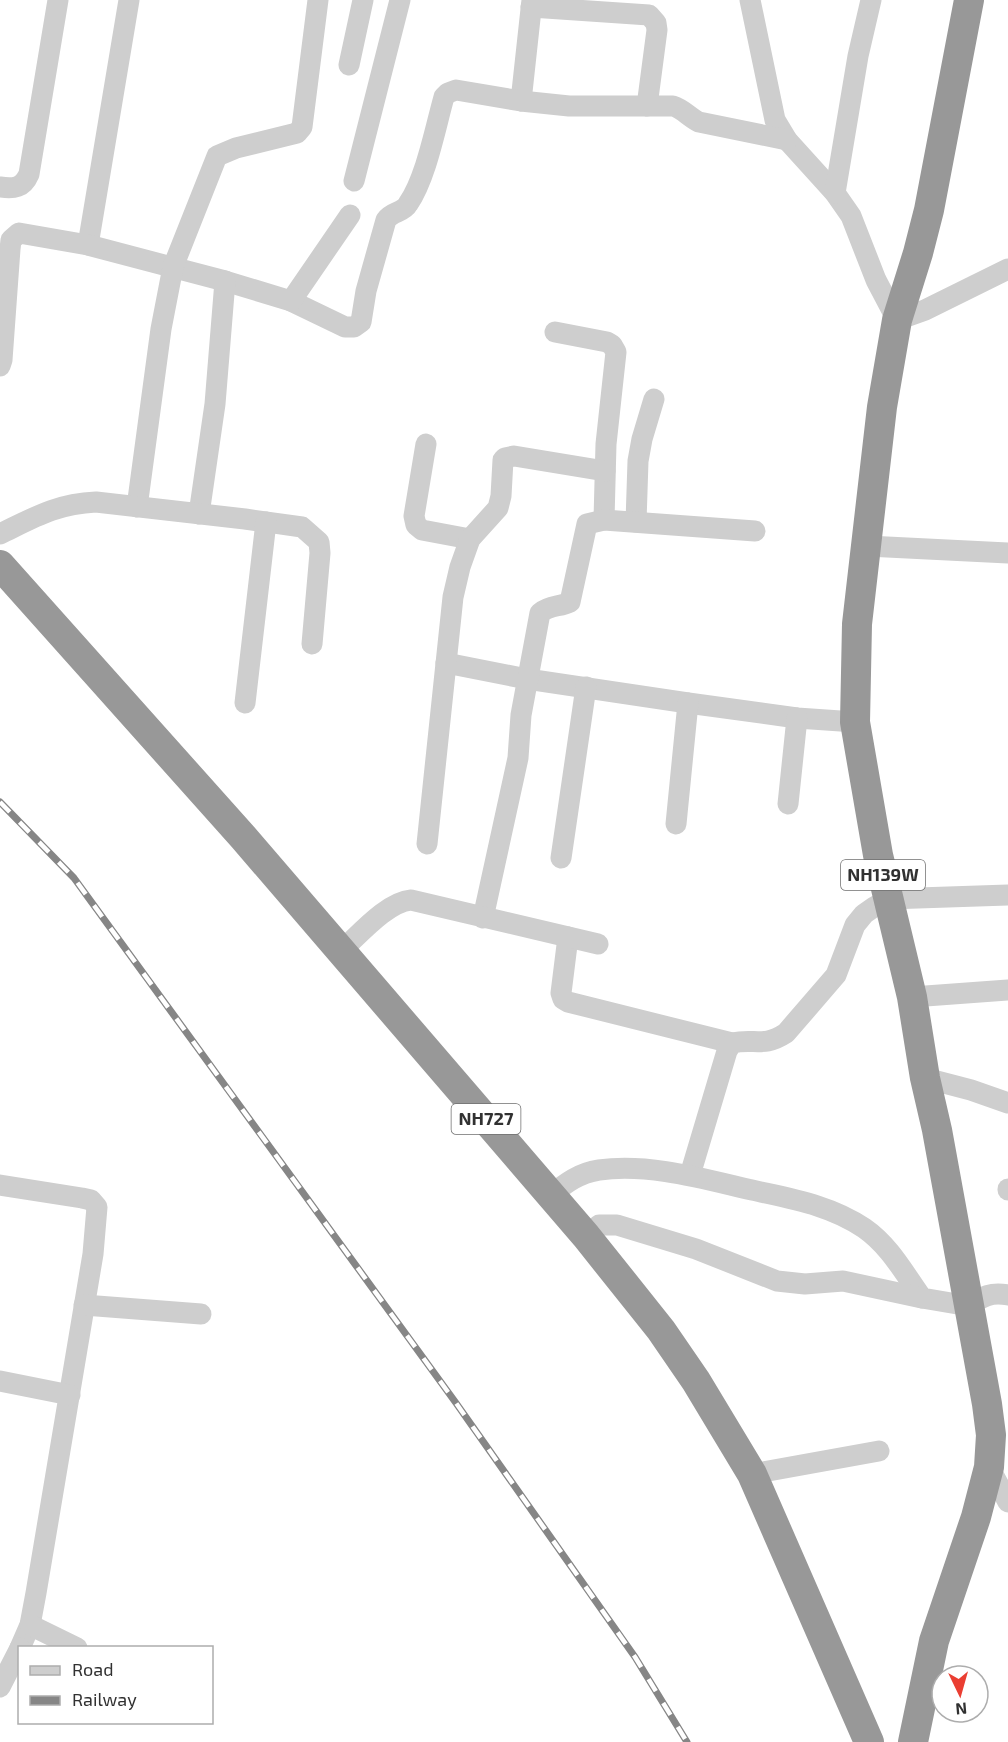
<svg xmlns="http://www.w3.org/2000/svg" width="1008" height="1742" viewBox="0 0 1008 1742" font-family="'Exo 2',sans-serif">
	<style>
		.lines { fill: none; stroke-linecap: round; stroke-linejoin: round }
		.minor { stroke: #cecece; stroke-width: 21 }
		.highway { stroke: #989898; stroke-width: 30 }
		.rail-casing { stroke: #868686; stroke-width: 7 }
		.rail { stroke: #fff; stroke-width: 4.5; stroke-dasharray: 14; stroke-linecap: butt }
		.labels { text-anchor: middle; stroke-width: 6; stroke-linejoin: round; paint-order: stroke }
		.shield { fill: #fff; stroke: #6f6f6f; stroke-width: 1.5 }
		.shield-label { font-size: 18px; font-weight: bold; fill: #313131 }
	</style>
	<rect width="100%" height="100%" fill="#fff"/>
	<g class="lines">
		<g class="minor">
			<path d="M750,0L775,120L787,140L835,193L851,216L876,280L897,320L925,310L1008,269"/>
			<path d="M531,7L649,15L656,23L657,30L647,106"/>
			<path d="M349,65L363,0"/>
			<path d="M521,101L532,0"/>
			<path d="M354,181L400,0"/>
			<path d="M0,187C14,189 23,188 29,174L58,0"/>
			<path d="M835,193L858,56L871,0"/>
			<path d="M88,245L129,0"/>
			<path d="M291,301L345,327H354L361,322L366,291L386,220C392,211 403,213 408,204C426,178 435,129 444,97L448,93L456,90L521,101L569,106H673C683,109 689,117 699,122L787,140"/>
			<path d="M555,332L607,342L612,345L616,352L606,444L604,520"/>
			<path d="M0,366L2,360L10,249L11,240L19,233L88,245L225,281L291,301L350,215"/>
			<path d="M426,444L414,516L416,525L422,530L470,539"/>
			<path d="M137,507L161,329L173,267L217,156L236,148L297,133L302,127L318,0"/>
			<path d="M199,514L215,404L225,281"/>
			<path d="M636,522L638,461L642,439L654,399"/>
			<path d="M0,534C35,517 56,504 96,502L245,519L302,527L319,542L320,553L312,644"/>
			<path d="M867,546L1008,553"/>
			<path d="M446,663L527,679L688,703L797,718L855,722"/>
			<path d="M245,703L266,522"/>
			<path d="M788,804L797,718"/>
			<path d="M676,824L688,703"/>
			<path d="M427,844L453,597L460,567L470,539L498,508L501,496L503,460L505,458L514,456L605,471"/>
			<path d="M561,858L586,687"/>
			<path d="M483,918L518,758L521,715L540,613C549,605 560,607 570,602L587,524L604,520L755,531"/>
			<path d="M568,937L561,993L563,999L568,1002L732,1043"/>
			<path d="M341,951C359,935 387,902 411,900L598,944"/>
			<path d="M912,997L1008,990"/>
			<path d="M925,1078L971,1090L1008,1103"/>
			<path d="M690,1175L727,1051L732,1043C755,1038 763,1048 786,1033L836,975L855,925L864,914L874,907L888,899L1008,895"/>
			<path d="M0,1185L82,1198L91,1200L97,1207L93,1254L36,1593L30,1625L20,1648"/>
			<path d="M1008,1189V1190"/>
			<path d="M551,1195C566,1183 579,1173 599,1170C649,1163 704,1179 752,1190C792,1199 830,1205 864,1228C890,1246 904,1273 922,1298L969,1306C983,1296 991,1292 1008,1295"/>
			<path d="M586,1236L599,1225H617L696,1249L777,1281L805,1284L843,1281L922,1298"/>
			<path d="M84,1305L201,1314"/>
			<path d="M0,1381L70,1395"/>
			<path d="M989,1467L1008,1502"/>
			<path d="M752,1474L879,1451"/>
			<path d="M30,1625L77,1648"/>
			<path d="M0,1687L20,1648"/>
		</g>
		<g class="highway">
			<path d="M0,565L243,837L586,1236L661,1330L696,1381L752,1474L869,1742"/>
			<path d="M913,1742L934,1641L976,1517L989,1467L991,1435L987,1404L937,1130L925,1078L912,997L878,855L855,722L857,624L882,407L897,320L918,253L929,210L969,0"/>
		</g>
		<defs>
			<path id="rail" d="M0,802L74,878L456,1403L635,1657L687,1742"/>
		</defs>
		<use href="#rail" class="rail-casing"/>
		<use href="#rail" class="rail"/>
	</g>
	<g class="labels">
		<g class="shield">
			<rect x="841" y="860" width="84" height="30" rx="4.5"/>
			<rect x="451.5" y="1104" width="69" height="30" rx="4.5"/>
		</g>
		<g class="shield-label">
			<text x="883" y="881">NH139W</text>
			<text x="486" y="1125">NH727</text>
		</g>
	</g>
	<rect x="18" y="1646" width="195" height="78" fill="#ffffff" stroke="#adadad" stroke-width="1.5"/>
	<rect x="30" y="1666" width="30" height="9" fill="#cecece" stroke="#adadad" stroke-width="1.5"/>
	<text x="72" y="1676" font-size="18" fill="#313131">Road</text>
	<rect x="30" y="1696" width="30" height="9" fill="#868686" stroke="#adadad" stroke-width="1.5"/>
	<text x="72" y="1706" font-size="18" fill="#313131">Railway</text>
	<g transform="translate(960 1694) rotate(175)"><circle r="28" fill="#ffffff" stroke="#adadad" stroke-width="1.5"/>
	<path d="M0-4.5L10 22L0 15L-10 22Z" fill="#ea3e32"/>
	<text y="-9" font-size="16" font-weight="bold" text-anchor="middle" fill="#313131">N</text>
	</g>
</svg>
